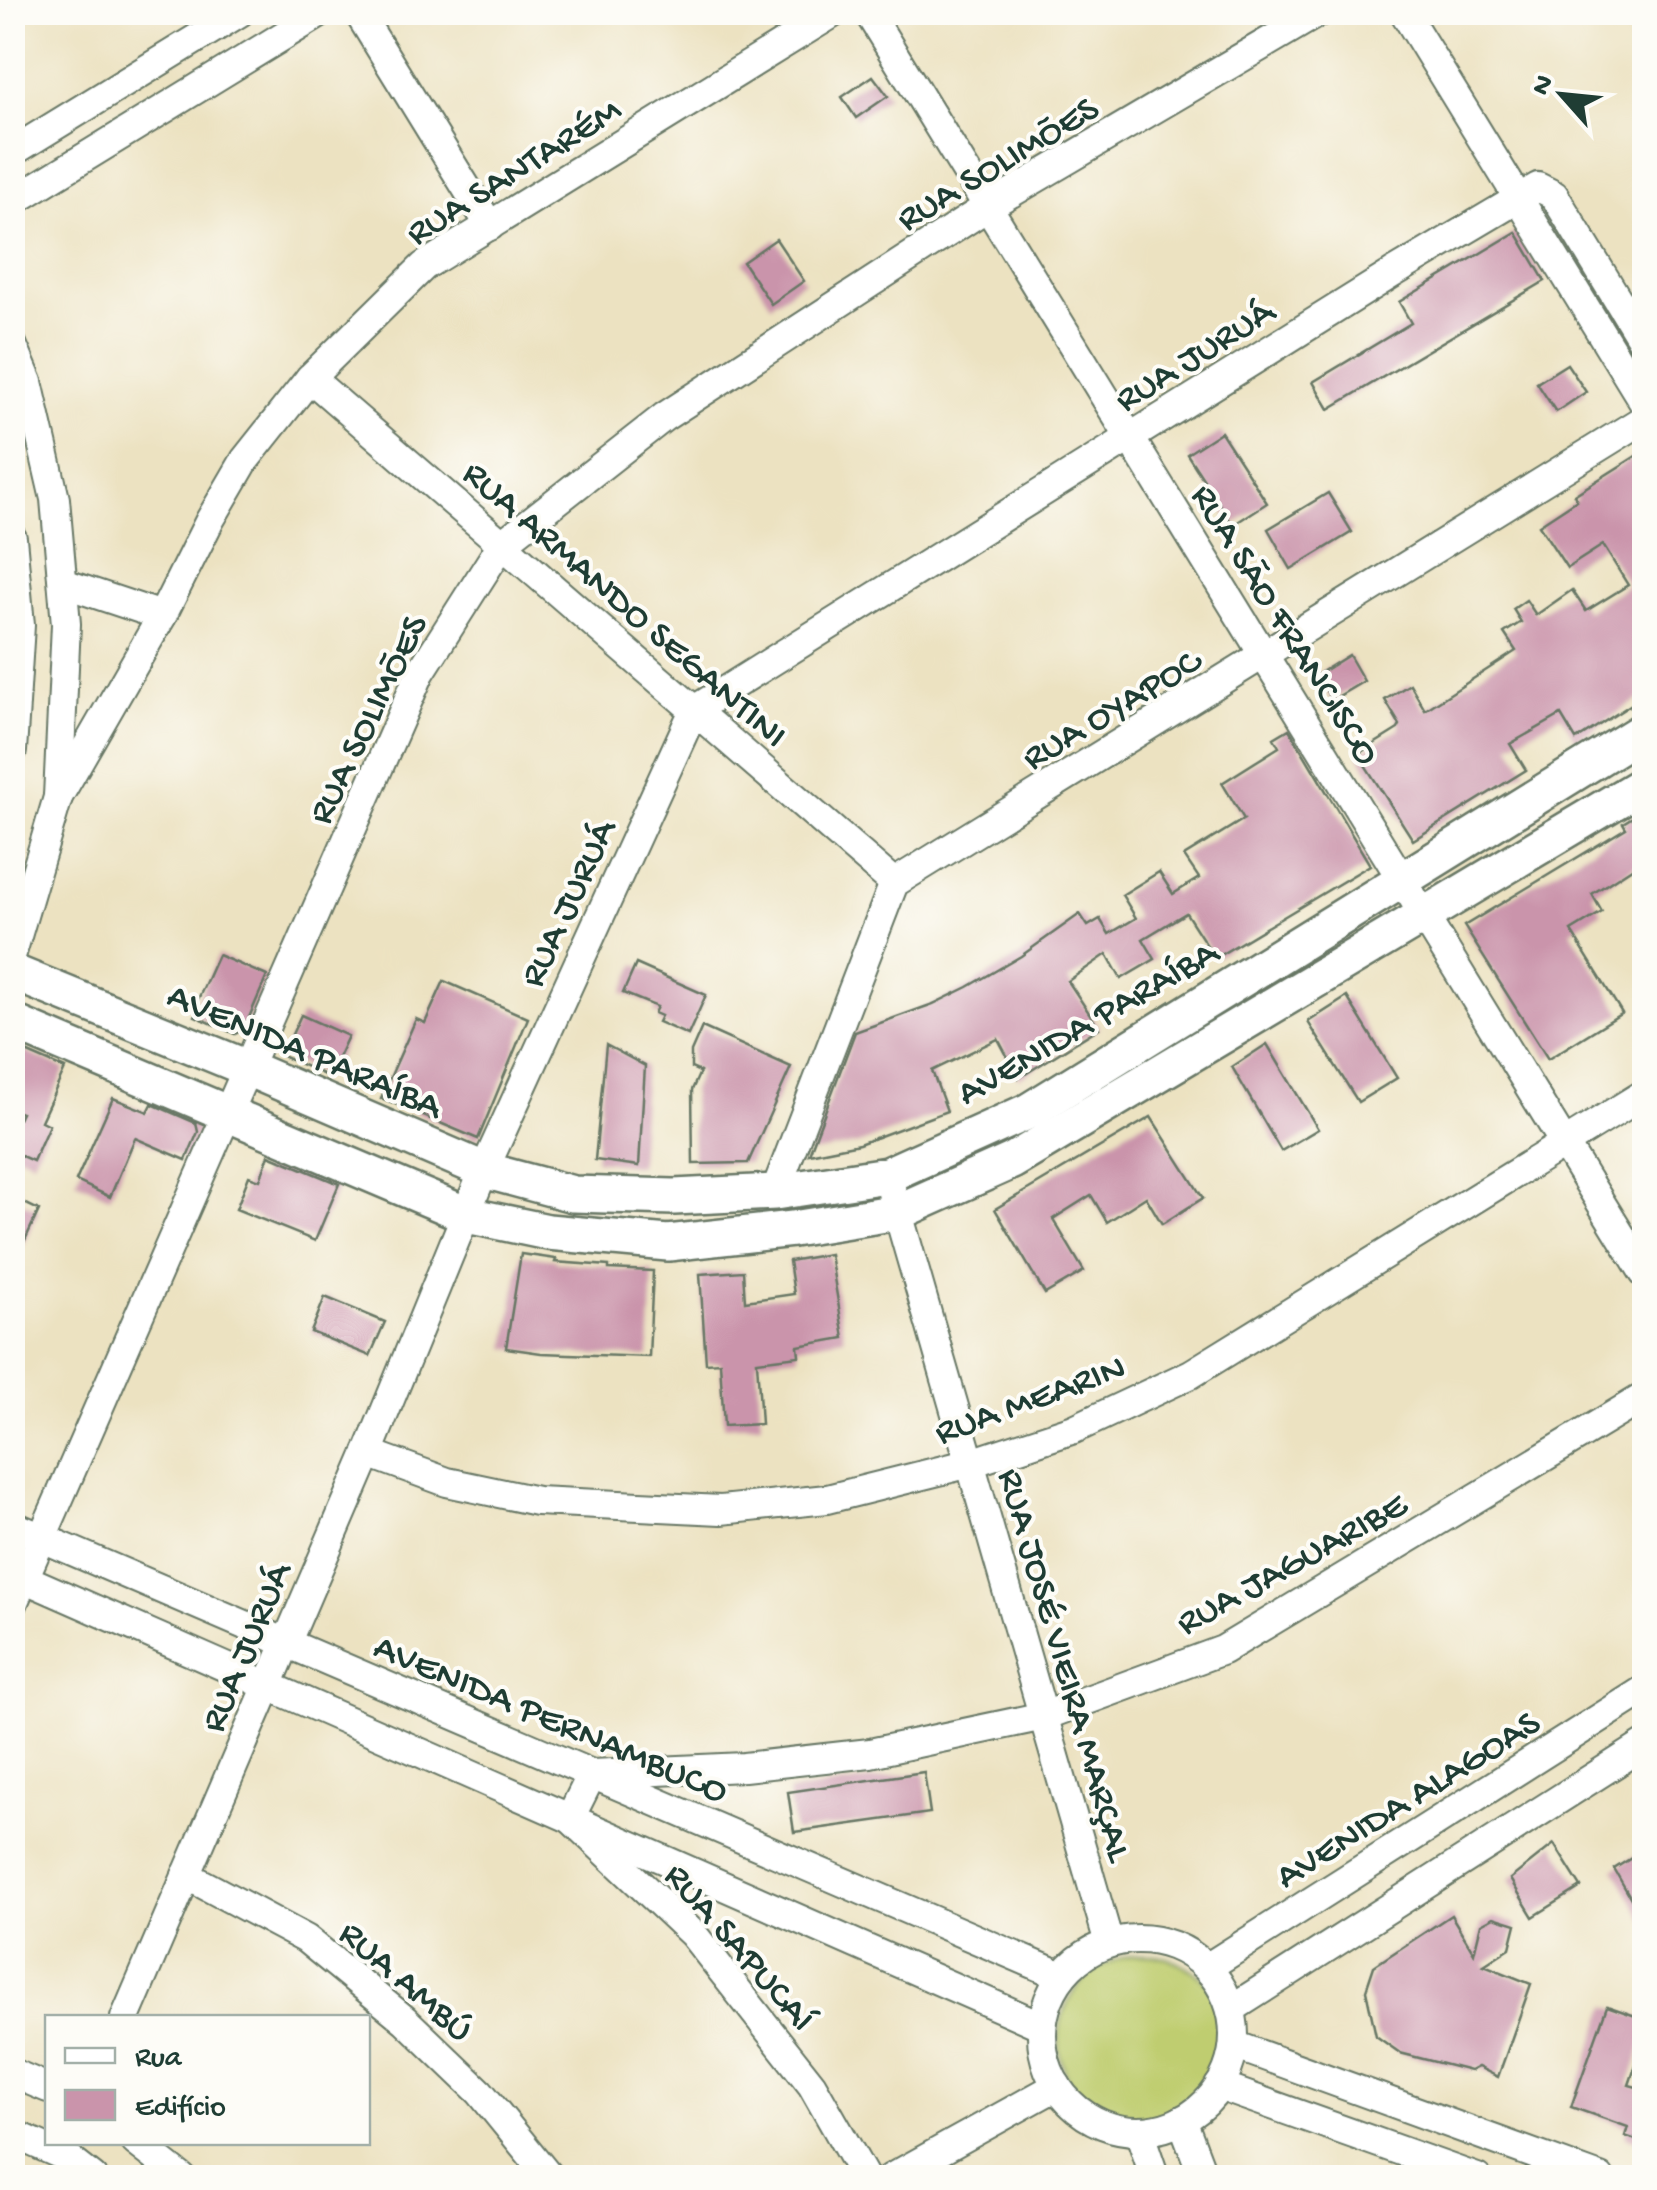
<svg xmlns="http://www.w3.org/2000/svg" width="1657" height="2190" viewBox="0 0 1657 2190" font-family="'Gochi Hand',sans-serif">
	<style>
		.green { fill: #bfcd70; stroke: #6f8552; stroke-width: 2.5 }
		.building { fill: #ca94ab }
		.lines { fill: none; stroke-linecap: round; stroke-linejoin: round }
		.minor-casing { stroke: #677765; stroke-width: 32 }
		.major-casing { stroke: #677765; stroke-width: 40 }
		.minor { stroke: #fff; stroke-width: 28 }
		.major { stroke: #fff; stroke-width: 35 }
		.labels { text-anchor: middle; stroke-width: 8; stroke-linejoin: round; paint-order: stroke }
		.street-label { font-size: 38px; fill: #1f3d34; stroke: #fdfcf7 }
	</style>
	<rect width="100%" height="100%" fill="#fdfcf7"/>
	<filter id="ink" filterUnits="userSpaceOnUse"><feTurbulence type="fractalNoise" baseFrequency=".01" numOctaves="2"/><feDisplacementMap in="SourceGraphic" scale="20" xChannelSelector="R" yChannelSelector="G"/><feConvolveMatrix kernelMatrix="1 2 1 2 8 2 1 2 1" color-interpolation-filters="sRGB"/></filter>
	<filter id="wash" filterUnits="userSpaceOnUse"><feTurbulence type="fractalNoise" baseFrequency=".0048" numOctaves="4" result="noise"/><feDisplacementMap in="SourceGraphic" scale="40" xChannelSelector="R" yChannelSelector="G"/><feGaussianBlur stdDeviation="2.25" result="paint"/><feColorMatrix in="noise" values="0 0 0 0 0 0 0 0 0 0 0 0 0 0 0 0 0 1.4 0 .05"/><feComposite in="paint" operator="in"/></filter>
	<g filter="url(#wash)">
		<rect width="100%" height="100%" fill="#ece2c1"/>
		<circle class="green" cx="1144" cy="2040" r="85"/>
		<g id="blocks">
			<g class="building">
				<path d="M873,76L888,96L856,118L842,97Z"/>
				<path d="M1516,232L1545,281L1329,409L1313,382L1411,323L1399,302Z"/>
				<path d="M776,239L804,281L771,304L743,262Z"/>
				<path d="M1567,364L1586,392L1556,412L1537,383Z"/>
				<path d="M1221,432L1267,503L1233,525L1187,454Z"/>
				<path d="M1644,451V696L1576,740L1561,715L1510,744L1526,770L1413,840L1358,754L1398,729L1400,725L1385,700L1410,684L1425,710L1516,651L1504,633L1521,622L1513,609L1526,600L1536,615L1572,590L1586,611L1628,585L1603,545L1567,568L1539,525L1577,500L1574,495Z"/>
				<path d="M1328,493L1352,532L1291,569L1268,529Z"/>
				<path d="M1349,655L1364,681L1332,700L1317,675Z"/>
				<path d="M1289,729L1370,865L1215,958L1186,913L1143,939L1155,959L1121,979L1107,954L1068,981L1099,1028L1019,1078L998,1039L932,1071L947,1111L859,1144L809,1154L855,1032L933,1004L968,987L1021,956L1080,914L1088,926L1100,919L1109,934L1136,918L1122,895L1159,872L1173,894L1199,878L1184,856L1244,819L1222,783L1279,747L1274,738Z"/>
				<path d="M1644,810V860L1592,894L1602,912L1571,931L1622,1013L1548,1059L1464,926L1626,828L1623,823Z"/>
				<path d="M218,955L267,976L244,1029L235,1034L195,1016L200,1006L196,1004Z"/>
				<path d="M636,964L706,995L688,1035L658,1022L661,1016L654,1013L657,1007L623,993Z"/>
				<path d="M444,981L528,1018L478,1139L381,1098L416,1019L425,1023Z"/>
				<path d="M1347,997L1397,1078L1358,1102L1308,1022Z"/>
				<path d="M301,1015L348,1036L329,1077L282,1056Z"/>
				<path d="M702,1027L791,1067L748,1163L693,1164L692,1090L700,1072L691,1068V1052Z"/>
				<path d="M1267,1044L1318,1129L1281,1151L1232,1067Z"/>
				<path d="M606,1045L645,1066L639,1166L595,1160Z"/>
				<path d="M12,1046L65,1069L41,1121L49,1125L33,1161L12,1152V1132L21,1113L12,1110Z"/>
				<path d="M113,1098L148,1112L152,1104L196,1123L198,1132L186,1160L135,1138L110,1197L76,1181Z"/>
				<path d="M1151,1117L1203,1198L1162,1224L1146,1197L1107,1222L1091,1195L1053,1219L1084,1271L1045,1294L995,1209Z"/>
				<path d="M269,1155L339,1184L315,1241L236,1209L249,1176L260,1180Z"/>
				<path d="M12,1197L39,1210L12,1268Z"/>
				<path d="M521,1254L556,1259L555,1262L609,1266V1269L653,1271L649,1357L541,1353L506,1348Z"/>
				<path d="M830,1254L844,1338L798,1346L799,1356L757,1361L761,1424L724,1426L720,1362L706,1363L700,1274L743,1271L745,1301L794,1294L789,1261Z"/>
				<path d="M325,1297L385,1322L370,1356L311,1332Z"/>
				<path d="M924,1772L930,1813L794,1832L788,1792Z"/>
				<path d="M1554,1844L1581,1887L1533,1917L1510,1879Z"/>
				<path d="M1644,1850V1921L1614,1869Z"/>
				<path d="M1451,1915L1474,1953L1481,1924L1494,1917L1516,1924L1510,1948L1484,1965L1531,1984L1498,2077L1478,2067L1470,2071L1400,2053L1376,2036L1366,1990L1374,1966Z"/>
				<path d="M1607,2006L1644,2019V2041L1629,2085L1644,2089V2143L1625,2136L1628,2127L1571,2107Z"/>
			</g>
		</g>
	</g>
	<g filter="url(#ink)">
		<use href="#blocks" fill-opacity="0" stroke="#677765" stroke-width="2.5"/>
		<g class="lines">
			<defs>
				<g id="minor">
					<path d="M358,12L490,226"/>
					<path d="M868,12L1644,1273"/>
					<path d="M1404,12L1644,403"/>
					<path d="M12,152L240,12"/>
					<path d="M12,202L322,12"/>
					<path d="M12,344L28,382L55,499L66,624L58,797L12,953"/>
					<path d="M310,378L894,883"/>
					<path d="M12,538L20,625L12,751"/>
					<path d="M63,583L162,616"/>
					<path d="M58,797L162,616L210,520L245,460L310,378L424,266L835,12"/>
					<path d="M887,1175L1109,1943"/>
					<path d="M775,1192L894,883L1644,419"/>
					<path d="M368,1453L447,1482L537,1501L721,1510L827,1499L971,1463L1074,1429L1191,1374L1644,1094"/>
					<path d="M12,1525L1062,1976"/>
					<path d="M12,1573L1042,2026"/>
					<path d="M12,1606L420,673L502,544L664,417L987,207L1319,12"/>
					<path d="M186,1875L306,1939L405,2020L480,2092L550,2178"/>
					<circle cx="1138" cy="2035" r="96"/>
					<path d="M1208,1967L1644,1690"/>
					<path d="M1231,2009L1644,1745"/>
					<path d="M125,2018L368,1453L484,1170L694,710L1393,273L1538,187L1554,195L1644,343"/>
					<path d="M1234,2045L1600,2178"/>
					<path d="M12,2073L48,2088"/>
					<path d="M1219,2086L1477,2178"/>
					<path d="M1182,2120L1204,2178"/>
					<path d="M1139,2131L1155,2178"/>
					<path d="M12,2133L66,2157L93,2178"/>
					<path d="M136,2142L182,2178"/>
					<path d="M865,2178L812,2085L693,1934L570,1818L592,1774L744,1767L870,1753L1044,1716L1223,1650L1644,1397"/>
					<path d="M891,2178L1057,2086"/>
				</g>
				<g id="major">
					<path d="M12,972L247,1068L484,1170L573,1194L674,1197L775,1192L887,1175L1029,1111L1644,730"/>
					<path d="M12,1022L467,1215L548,1232L668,1243L793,1229L898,1212L1012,1161L1644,784"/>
				</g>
			</defs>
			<use href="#minor" class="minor-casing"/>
			<use href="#major" class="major-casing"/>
			<use href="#minor" class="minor"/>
			<use href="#major" class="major"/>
		</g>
	</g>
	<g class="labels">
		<g class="street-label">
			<text transform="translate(996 161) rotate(-31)" y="13">RUA SOLIMÕES</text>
			<text transform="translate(512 169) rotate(-32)" y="13">RUA SANTARÉM</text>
			<text transform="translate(1193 353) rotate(-32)" y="13">RUA JURUÁ</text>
			<text transform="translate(627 602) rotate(41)" y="13">RUA ARMANDO SEGANTINI</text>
			<text transform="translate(1288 623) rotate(58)" y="13">RUA SÃO FRANCISCO</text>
			<text transform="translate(1110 707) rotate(-31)" y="13">RUA OYAPOC</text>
			<text transform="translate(365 718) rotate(-64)" y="13">RUA SOLIMÕES</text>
			<text transform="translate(565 902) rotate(-65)" y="13">RUA JURUÁ</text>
			<text transform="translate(1086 1020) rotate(-30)" y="13">AVENIDA PARAÍBA</text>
			<text transform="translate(306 1048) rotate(23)" y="13">AVENIDA PARAÍBA</text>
			<text transform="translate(1029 1397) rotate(-20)" y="13">RUA MEARIN</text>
			<text transform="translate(1290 1561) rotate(-29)" y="13">RUA JAGUARIBE</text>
			<text transform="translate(243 1646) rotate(-67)" y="13">RUA JURUÁ</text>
			<text transform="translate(1068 1664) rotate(74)" y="13">RUA JOSÉ VIEIRA MARÇAL</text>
			<text transform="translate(552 1716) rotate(23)" y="13">AVENIDA PERNAMBUCO</text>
			<text transform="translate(1406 1797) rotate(-32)" y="13">AVENIDA ALAGOAS</text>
			<text transform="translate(742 1945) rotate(49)" y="13">RUA SAPUCAÍ</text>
			<text transform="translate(408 1979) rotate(41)" y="13">RUA AMBÚ</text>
		</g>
	</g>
	<rect width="1657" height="2190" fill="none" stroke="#fdfcf7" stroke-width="50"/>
	<rect x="45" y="2015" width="325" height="130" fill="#fdfcf7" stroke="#a4b0a9" stroke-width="2.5"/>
	<rect x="65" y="2048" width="50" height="15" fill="#ffffff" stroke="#a4b0a9" stroke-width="2.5"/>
	<text x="135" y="2065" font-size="30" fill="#1f3d34">Rua</text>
	<rect x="65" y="2090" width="50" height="30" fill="#ca94ab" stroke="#a4b0a9" stroke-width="2.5"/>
	<text x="135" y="2115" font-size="30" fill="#1f3d34">Edifício</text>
	<g transform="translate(1562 95) rotate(297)" stroke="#fdfcf7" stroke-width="8" paint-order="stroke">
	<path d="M0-8L18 38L0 25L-18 38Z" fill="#1f3d34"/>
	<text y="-15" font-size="28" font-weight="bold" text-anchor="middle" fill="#1f3d34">N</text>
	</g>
</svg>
